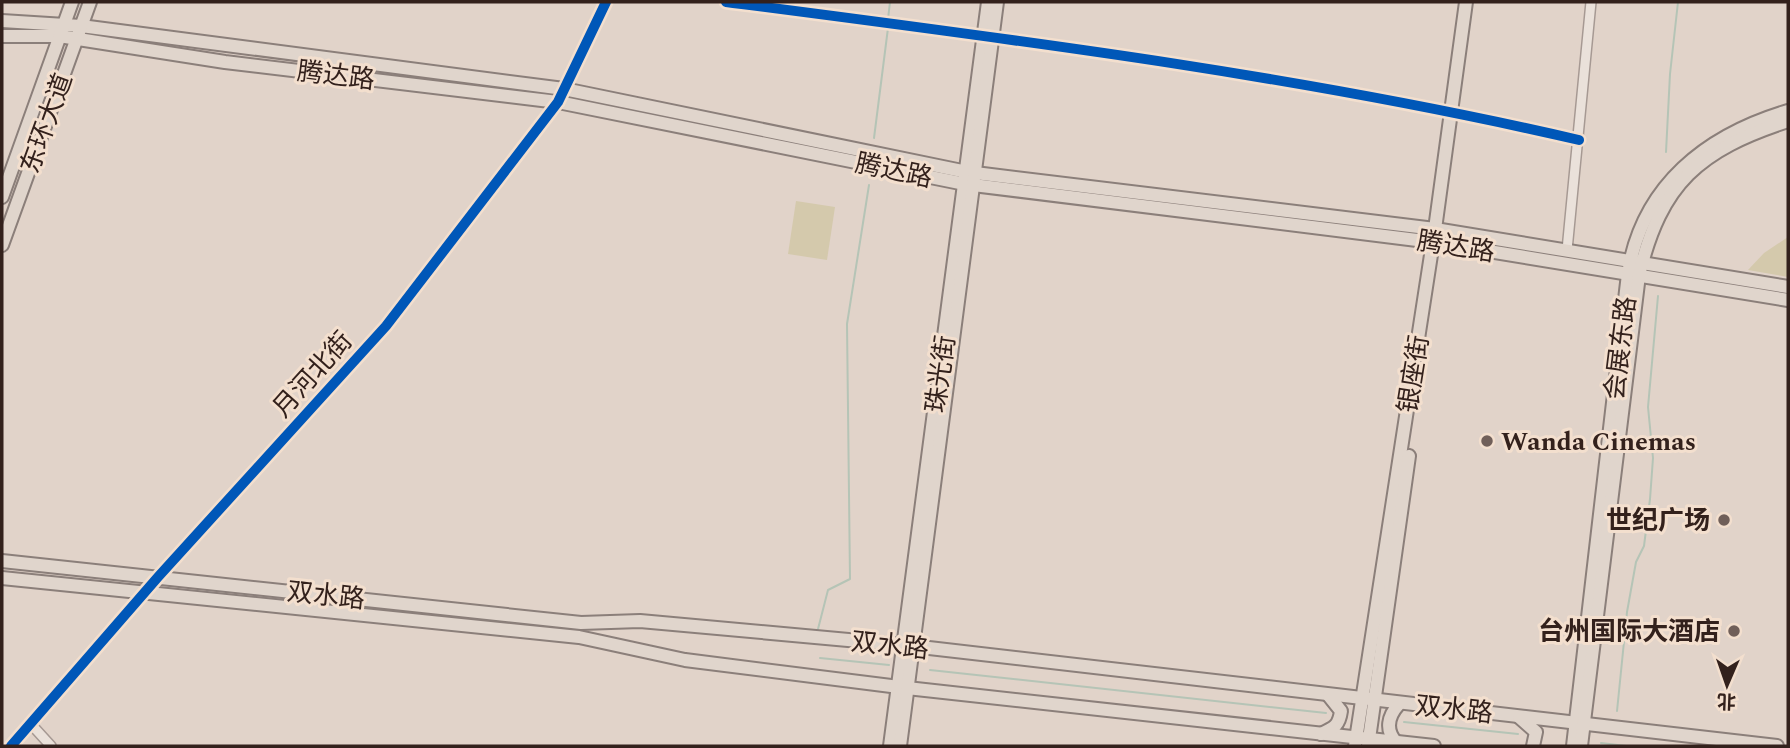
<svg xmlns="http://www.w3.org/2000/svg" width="1790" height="748" viewBox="0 0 1790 748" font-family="Spectral,'Noto Sans SC',serif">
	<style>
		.green { fill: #d4c9ac }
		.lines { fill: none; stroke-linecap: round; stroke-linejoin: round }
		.stream { stroke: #b5c4b6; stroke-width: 2 }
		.minor-casing { stroke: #a69993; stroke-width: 12 }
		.major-casing { stroke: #8b7f7a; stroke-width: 16 }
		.minor { stroke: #eae1da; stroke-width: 9 }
		.major { stroke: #e0d5cc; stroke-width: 12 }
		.cycleway-casing { stroke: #f3dfce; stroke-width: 15 }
		.cycleway { stroke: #0057b8; stroke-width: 10 }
		.poi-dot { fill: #705f59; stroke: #f3dfce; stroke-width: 2.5 }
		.labels { text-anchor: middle; stroke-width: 6; stroke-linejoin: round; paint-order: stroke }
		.street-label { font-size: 26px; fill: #33211c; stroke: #f3dfce }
		.poi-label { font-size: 26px; font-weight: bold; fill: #33211c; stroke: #f3dfce; text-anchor: end }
	</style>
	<rect width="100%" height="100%" fill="#e1d3c9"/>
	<g class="green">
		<path d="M796,201L835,207L827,260L788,254Z"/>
		<path d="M1788,237V277L1748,270L1764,253Z"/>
	</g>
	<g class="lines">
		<g class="stream">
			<path d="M888,19L890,2"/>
			<path d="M874,138L888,28"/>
			<path d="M1666,152L1670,74L1678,2"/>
			<path d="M818,629L828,590L850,579L847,324L869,185"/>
			<path d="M820,658L889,665"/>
			<path d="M930,670L1326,713"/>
			<path d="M1617,711L1627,612L1636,562L1644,546L1650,499L1653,458L1648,407L1658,296"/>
			<path d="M1404,722L1518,734"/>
			<path d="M1601,743L1626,746"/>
		</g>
		<defs>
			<g id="minor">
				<path d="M726,2C1011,39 1299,75 1579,140"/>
				<path d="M1567,250L1591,2"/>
				<path d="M30,723L51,746"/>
				<path d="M11,746L158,577L386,326L558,102L606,2"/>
			</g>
			<g id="major">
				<path d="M2,21L81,26L564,89L967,172L1435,229L1788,287"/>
				<path d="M2,36H59L225,62L558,102L965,184L1433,242L1788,300"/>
				<path d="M2,197L72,2"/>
				<path d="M2,245L90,2"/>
				<path d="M2,561L581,623L640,621L903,645L1777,746"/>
				<path d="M2,578L579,637L685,660L907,688L1434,746"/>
				<path d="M1519,717L1536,732L1533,746"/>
				<path d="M1321,734C1334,728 1339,726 1341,711L1329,696"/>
				<path d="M1396,742C1385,730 1388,716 1399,704"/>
				<path d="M890,746L988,2"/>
				<path d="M900,746L997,2"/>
				<path d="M1355,746L1435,229L1466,2"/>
				<path d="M1368,746L1409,456"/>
				<path d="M1573,746L1628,274C1642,185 1707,135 1788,111"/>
				<path d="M1581,746L1639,275C1661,183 1699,150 1788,121"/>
			</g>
		</defs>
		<use href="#minor" class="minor-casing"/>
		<use href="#major" class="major-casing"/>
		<use href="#minor" class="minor"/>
		<use href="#major" class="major"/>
		<defs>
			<g id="cycleway">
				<path d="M726,2C1011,39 1299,75 1579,140"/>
				<path d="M11,746L158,577L386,326L558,102L606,2"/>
			</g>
		</defs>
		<use href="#cycleway" class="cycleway-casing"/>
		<use href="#cycleway" class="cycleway"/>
	</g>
	<g class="poi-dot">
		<circle cx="1487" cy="441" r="7"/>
		<circle cx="1724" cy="520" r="7"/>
		<circle cx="1734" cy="631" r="7"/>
	</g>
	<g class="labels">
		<g class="street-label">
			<text transform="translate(336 75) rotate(7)" y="9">腾达路</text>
			<text transform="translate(46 123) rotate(-70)" y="9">东环大道</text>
			<text transform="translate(894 170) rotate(12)" y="9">腾达路</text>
			<text transform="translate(1456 246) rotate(9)" y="9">腾达路</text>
			<text transform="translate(1620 348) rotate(-83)" y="9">会展东路</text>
			<text transform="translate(312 374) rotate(-48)" y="9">月河北街</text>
			<text transform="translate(940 374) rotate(-82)" y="9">珠光街</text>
			<text transform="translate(1413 374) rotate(-81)" y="9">银座街</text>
			<text transform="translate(326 595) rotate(6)" y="9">双水路</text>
			<text transform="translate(890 645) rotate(6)" y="9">双水路</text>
			<text transform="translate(1454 709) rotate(6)" y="9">双水路</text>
		</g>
		<g class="poi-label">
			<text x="1501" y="450" text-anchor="start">Wanda Cinemas</text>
			<text x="1710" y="529">世纪广场</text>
			<text x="1720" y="640">台州国际大酒店</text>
		</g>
	</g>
	<rect width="1790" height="748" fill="none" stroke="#33211c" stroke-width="7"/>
	<g transform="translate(1727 685) rotate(182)" stroke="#f3dfce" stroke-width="5" paint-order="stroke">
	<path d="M0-5L12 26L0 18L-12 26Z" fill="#33211c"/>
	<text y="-10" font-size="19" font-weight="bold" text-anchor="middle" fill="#33211c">北</text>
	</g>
</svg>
